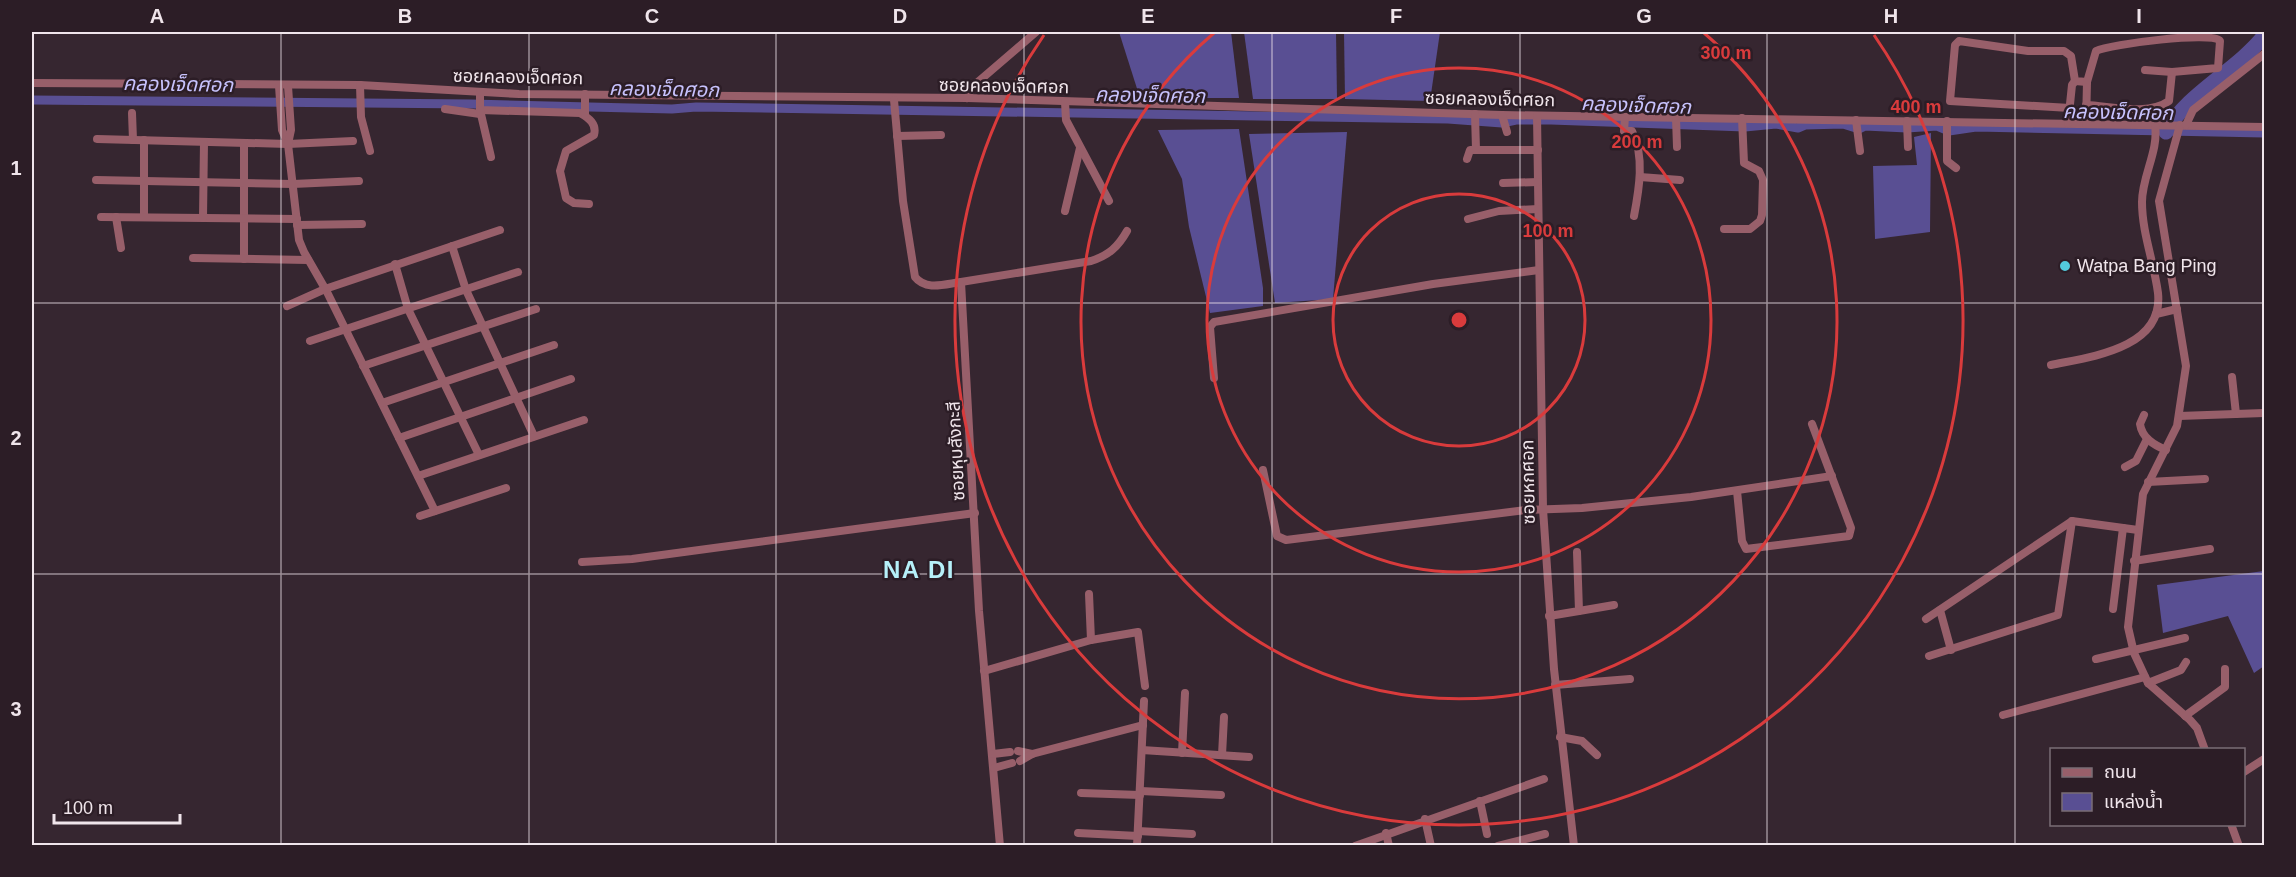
<svg xmlns="http://www.w3.org/2000/svg" width="2296" height="877" viewBox="0 0 2296 877" font-family="Helvetica,'Noto Sans Thai',sans-serif">
	<style>
		.water { fill: #594f93 }
		.lines { fill: none; stroke-linecap: round; stroke-linejoin: round }
		.canal { stroke: #594f93; stroke-width: 9 }
		.river { stroke: #594f93; stroke-width: 15 }
		.street { stroke: #985f6a; stroke-width: 8 }
		.grid { fill: none; stroke: #f0e5eb; stroke-width: 1.5; stroke-opacity: 0.55 }
		.ring { fill: none; stroke: #d93b3c; stroke-width: 3 }
		.poi-dot { fill: #53cadc; stroke: #2c1d26; stroke-width: 2 }
		.labels { text-anchor: middle; stroke-width: 5; stroke-linejoin: round; paint-order: stroke }
		.street-label { font-size: 18px; fill: #f0e5eb; stroke: #2c1d26 }
		.poi-label { font-size: 18px; fill: #f0e5eb; stroke: #2c1d26; text-anchor: start }
		.water-label { font-size: 20px; font-style: italic; fill: #c7c2fd; stroke: #2c1d26 }
		.district-label { font-size: 24px; font-weight: bold; letter-spacing: 1.5px; fill: #b6f0f9; stroke: #2c1d26 }
		.centre { fill: #d93b3c; stroke: #2c1d26; stroke-width: 3 }
		.ring-label { font-size: 18px; text-anchor: middle; font-weight: bold; fill: #d93b3c; stroke: #2c1d26; stroke-width: 5; stroke-linejoin: round; paint-order: stroke }
		.neatline { fill: none; stroke: #f0e5eb; stroke-width: 2 }
		.grid-label { font-size: 20px; text-anchor: middle; font-weight: bold; fill: #f0e5eb }
	</style>
	<rect width="100%" height="100%" fill="#362630"/>
	<g class="water">
		<path d="M1119,32H1231L1239,98H1140Z"/>
		<path d="M1244,32H1336L1337,99H1253Z"/>
		<path d="M1344,32H1440L1430,101L1345,99Z"/>
		<path d="M1239,129L1263,288V306L1210,313L1189,227L1182,179L1158,130Z"/>
		<path d="M1347,132L1333,299L1275,303L1249,134Z"/>
		<path d="M1931,133L1930,232L1875,239L1873,166L1917,165L1914,137Z"/>
		<path d="M2264,571V666L2254,673L2228,616L2163,633L2157,585Z"/>
	</g>
	<g class="lines">
		<path class="canal" d="M32,100L472,104L672,109L696,107L1448,119L1502,123L1516,120H1551L1745,127L1776,124L1798,128L1805,125L1843,124L1859,129L1865,126L1907,128L1937,126L1949,131L1976,127L2264,133"/>
		<path class="river" d="M2166,132C2186,94 2236,71 2264,36"/>
		<g class="street">
			<path d="M32,83L360,85L519,94L967,98L1502,115L2264,127"/>
			<path d="M360,85L361,117L370,151"/>
			<path d="M279,86L282,130L288,144L299,240L304,252L327,292L435,511"/>
			<path d="M480,92V110L580,113C589,118 597,124 594,135L566,151L560,171L566,198L574,203L589,204"/>
			<path d="M967,98L972,87L1036,32"/>
			<path d="M894,100L903,201L915,277C926,291 945,284 961,282L979,611L1000,846"/>
			<path d="M1065,102L1066,120L1109,201"/>
			<path d="M2086,105C2111,106 2148,116 2169,101L2172,72"/>
			<path d="M2070,108L1950,101L1955,45L1959,41L2028,51H2064L2071,56L2075,81L2087,82"/>
			<path d="M445,109L480,114"/>
			<path d="M480,110L491,157"/>
			<path d="M132,113L133,140"/>
			<path d="M1475,114L1476,150"/>
			<path d="M585,115V94"/>
			<path d="M1502,115L1507,132"/>
			<path d="M1537,116L1543,509L1554,669L1574,846"/>
			<path d="M1625,117L1624,131H1632C1645,156 1639,190 1634,216"/>
			<path d="M1676,118L1677,147"/>
			<path d="M1856,120L1860,151"/>
			<path d="M1907,121L1908,147"/>
			<path d="M1947,121V161L1956,168"/>
			<path d="M2068,123L2072,85L2075,81"/>
			<path d="M2086,124L2087,82L2096,51C2110,44 2213,31 2220,41L2218,68L2172,72L2145,70"/>
			<path d="M2180,125L2159,201L2186,366L2177,426L2143,494L2128,627L2134,653L2148,683L2190,720L2197,728L2205,750"/>
			<path d="M2186,125L2193,110L2264,54"/>
			<path d="M897,136L941,135"/>
			<path d="M97,139L288,144L353,141"/>
			<path d="M144,140V217"/>
			<path d="M244,143V259"/>
			<path d="M288,144L291,130L288,86"/>
			<path d="M1467,159L1470,150H1538"/>
			<path d="M1640,177L1680,180"/>
			<path d="M96,180L293,184L359,181"/>
			<path d="M1503,183L1538,182"/>
			<path d="M1065,211L1080,148"/>
			<path d="M101,217L297,219"/>
			<path d="M116,217L121,248"/>
			<path d="M203,218L204,142"/>
			<path d="M1468,219L1499,211L1538,209"/>
			<path d="M297,225L362,224"/>
			<path d="M1724,229H1750L1760,221L1762,215L1763,180L1759,171L1744,163L1742,118"/>
			<path d="M452,246L466,290L534,436"/>
			<path d="M193,258L308,260"/>
			<path d="M395,264L408,309L479,455"/>
			<path d="M961,282L1091,261C1109,255 1118,247 1127,231"/>
			<path d="M287,306L325,289L500,230"/>
			<path d="M2156,314L2177,309"/>
			<path d="M310,341L518,272"/>
			<path d="M2051,365C2089,357 2164,349 2158,293C2154,262 2142,233 2142,202C2142,176 2159,151 2155,125"/>
			<path d="M363,366L536,309"/>
			<path d="M2232,377L2236,414"/>
			<path d="M1214,378L1210,327L1214,322L1433,284L1539,270"/>
			<path d="M382,403L554,345"/>
			<path d="M2144,415L2140,424C2142,438 2154,445 2166,450"/>
			<path d="M2179,416L2264,413"/>
			<path d="M399,438L571,379"/>
			<path d="M2125,467L2136,461L2147,439"/>
			<path d="M1263,470L1277,536L1286,540L1526,510L1582,508L1691,497L1832,476"/>
			<path d="M418,476L584,420"/>
			<path d="M2148,482L2205,479"/>
			<path d="M1737,491L1742,541L1746,549L1849,536L1851,528L1812,424"/>
			<path d="M420,516L506,488"/>
			<path d="M2134,561L2210,549"/>
			<path d="M582,562L632,559L975,513"/>
			<path d="M1089,594L1091,640"/>
			<path d="M2113,609L2123,528"/>
			<path d="M1940,610L1951,650"/>
			<path d="M1579,611L1614,605"/>
			<path d="M1549,616L1579,611L1577,552"/>
			<path d="M1926,619L2072,521L2138,530"/>
			<path d="M1929,656L2058,615L2072,521"/>
			<path d="M2096,659L2185,638"/>
			<path d="M984,671L1091,640L1138,632L1145,686"/>
			<path d="M2148,683L2181,670L2186,662"/>
			<path d="M1555,685L1630,679"/>
			<path d="M2003,715L2145,677"/>
			<path d="M2185,716L2225,687V669"/>
			<path d="M1560,737L1582,741L1597,755"/>
			<path d="M1142,750L1249,757"/>
			<path d="M1018,751L1032,754"/>
			<path d="M1182,753L1185,693"/>
			<path d="M993,754L1010,752"/>
			<path d="M1222,755L1224,717"/>
			<path d="M1020,761L1032,754L1143,725"/>
			<path d="M994,768L1012,763"/>
			<path d="M2244,772L2264,759"/>
			<path d="M1141,791L1221,795"/>
			<path d="M1081,793L1140,795"/>
			<path d="M1480,801L1487,834"/>
			<path d="M1425,819L1431,846"/>
			<path d="M2231,824L2239,846"/>
			<path d="M1138,831L1192,834"/>
			<path d="M1078,833L1138,836"/>
			<path d="M1386,833L1389,846"/>
			<path d="M1137,846L1144,701"/>
			<path d="M1355,846L1544,779"/>
			<path d="M1498,846L1545,834"/>
		</g>
	</g>
	<path class="grid" d="M281,32V846M529,32V846M776,32V846M1024,32V846M1272,32V846M1520,32V846M1767,32V846M2015,32V846M32,303H2264M32,574H2264"/>
	<g class="ring">
		<circle cx="1459" cy="320" r="126"/>
		<circle cx="1459" cy="320" r="252"/>
		<path d="M1704 33A378 378 0 1 1 1214 33"/>
		<path d="M1874 35A504 504 0 1 1 1044 35"/>
	</g>
	<circle class="poi-dot" cx="2065" cy="266" r="6"/>
	<g class="labels">
		<g class="street-label">
			<text transform="translate(518 77) rotate(1)" y="6">ซอยคลองเจ็ดศอก</text>
			<text transform="translate(1004 86) rotate(1)" y="6">ซอยคลองเจ็ดศอก</text>
			<text transform="translate(1490 99) rotate(1)" y="6">ซอยคลองเจ็ดศอก</text>
			<text transform="translate(956 451) rotate(-93)" y="6">ซอยหุบสังกะสี</text>
			<text transform="translate(1528 482) rotate(-91)" y="6">ซอยหกศอก</text>
		</g>
		<g class="poi-label">
			<text x="2077" y="272">Watpa Bang Ping</text>
		</g>
		<g class="water-label">
			<text transform="translate(178 84) rotate(1)" y="7">คลองเจ็ดศอก</text>
			<text transform="translate(664 89) rotate(1)" y="7">คลองเจ็ดศอก</text>
			<text transform="translate(1150 95) rotate(1)" y="7">คลองเจ็ดศอก</text>
			<text transform="translate(1636 105) rotate(2)" y="7">คลองเจ็ดศอก</text>
			<text transform="translate(2118 112) rotate(1)" y="7">คลองเจ็ดศอก</text>
		</g>
		<g class="district-label">
			<text x="919" y="578">NA DI</text>
		</g>
	</g>
	<circle cx="1459" cy="320" r="9" class="centre"/>
	<g class="ring-label">
		<text x="1726" y="59">300 m</text>
		<text x="1916" y="113">400 m</text>
		<text x="1637" y="148">200 m</text>
		<text x="1548" y="237">100 m</text>
	</g>
	<rect width="2296" height="877" fill="none" stroke="#2c1d26" stroke-width="66"/>
	<rect x="2050" y="748" width="195" height="78" fill="#2c1d26" stroke="#7a6d75" stroke-width="1.5"/>
	<rect x="2062" y="768" width="30" height="9" fill="#985f6a" stroke="#7a6d75" stroke-width="1.5"/>
	<text x="2104" y="778" font-size="18" fill="#f0e5eb">ถนน</text>
	<rect x="2062" y="793" width="30" height="18" fill="#594f93" stroke="#7a6d75" stroke-width="1.5"/>
	<text x="2104" y="808" font-size="18" fill="#f0e5eb">แหล่งน้ำ</text>
	<path d="M54 814v9h126v-9" fill="none" stroke="#f0e5eb" stroke-width="3"/>
	<text x="63" y="814" font-size="18" fill="#f0e5eb" stroke="#2c1d26" stroke-width="4.5" paint-order="stroke">100 m</text>
	<rect x="33" y="33" width="2230" height="811" class="neatline"/>
	<g class="grid-label">
		<text x="157" y="23">A</text>
		<text x="405" y="23">B</text>
		<text x="652" y="23">C</text>
		<text x="900" y="23">D</text>
		<text x="1148" y="23">E</text>
		<text x="1396" y="23">F</text>
		<text x="1644" y="23">G</text>
		<text x="1891" y="23">H</text>
		<text x="2139" y="23">I</text>
		<text x="16" y="175">1</text>
		<text x="16" y="445">2</text>
		<text x="16" y="716">3</text>
	</g>
</svg>
